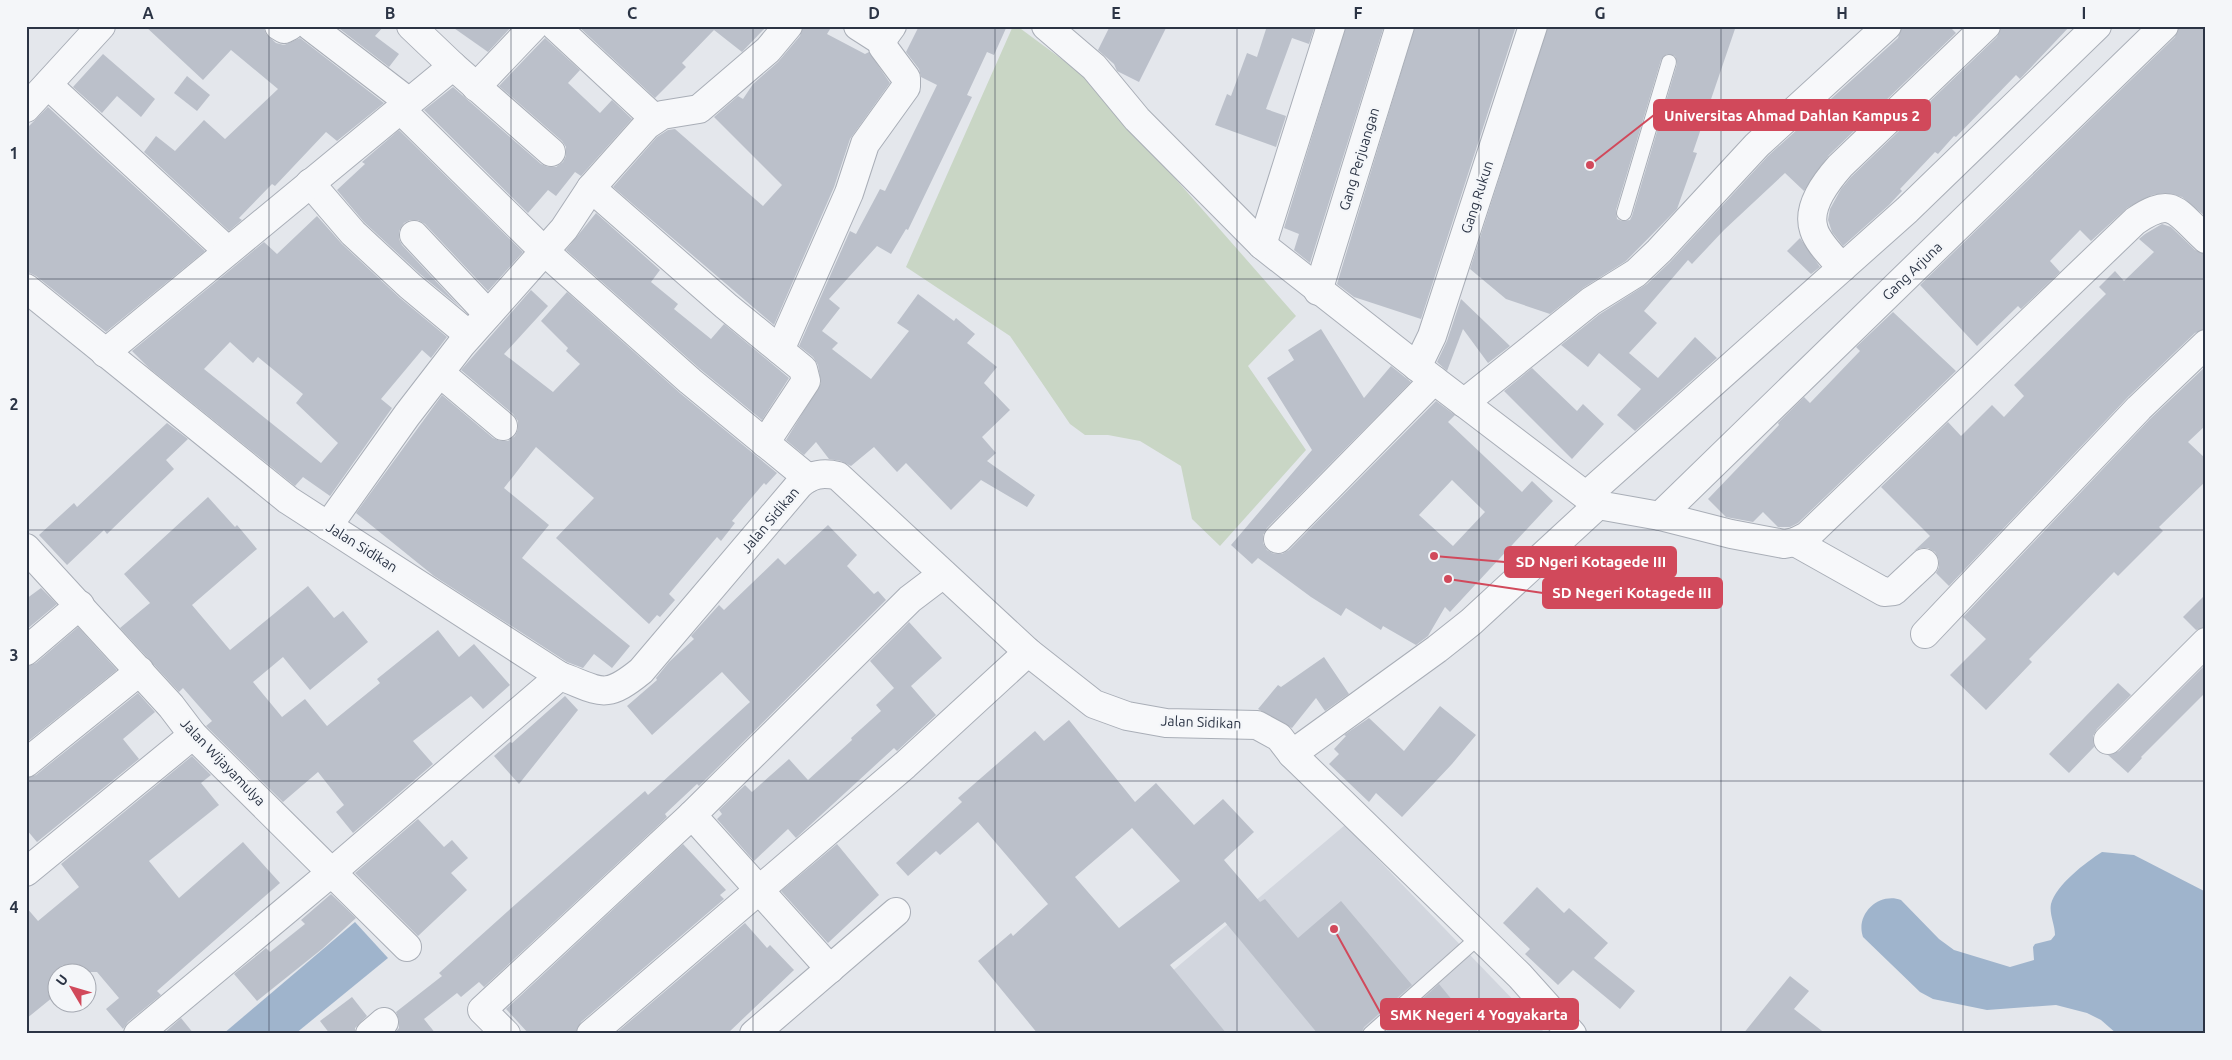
<svg xmlns="http://www.w3.org/2000/svg" width="2232" height="1060" viewBox="0 0 2232 1060" font-family="Ubuntu,sans-serif">
	<style>
		.built { fill: #d2d6de }
		.green { fill: #c9d6c5 }
		.water { fill: #9fb4cc }
		.building { fill: #bbc0ca; fill-rule: evenodd }
		.lines { fill: none; stroke-linecap: round; stroke-linejoin: round }
		.lane-casing { stroke: #a9aeb7; stroke-width: 16 }
		.street-casing { stroke: #a9aeb7; stroke-width: 30 }
		.lane { stroke: #f7f8fa; stroke-width: 14 }
		.street { stroke: #f7f8fa; stroke-width: 28 }
		.grid { fill: none; stroke: #2b3445; stroke-width: 1; stroke-opacity: 0.55 }
		.labels { text-anchor: middle; stroke-width: 4.5; stroke-linejoin: round; paint-order: stroke }
		.street-label { font-size: 14px; fill: #2b3445; stroke: #f4f6f9 }
		.leader { fill: none; stroke: #d1495b; stroke-width: 2 }
		.callout-dot { fill: #d1495b; stroke: #f4f6f9; stroke-width: 2 }
		.callout { fill: #d1495b; stroke: #d1495b; stroke-width: 2 }
		.callout-label { font-size: 15px; text-anchor: middle; font-weight: bold; fill: #fff }
		.neatline { fill: none; stroke: #2b3445; stroke-width: 2 }
		.grid-label { font-size: 16px; text-anchor: middle; font-weight: bold; fill: #2b3445 }
	</style>
	<rect width="100%" height="100%" fill="#e4e7ec"/>
	<path class="built" d="M1345,825L1546,1034H1098Z"/>
	<path class="green" d="M1013,26H1017L1086,77L1296,316L1248,366L1306,450L1220,546L1192,519L1181,466L1140,441L1108,435H1085L1070,424L1010,336L906,267Z"/>
	<g class="water">
		<path d="M2102,852L2134,855L2206,892V1034H2117L2101,1020L2087,1013L2056,1005L1987,1010L1933,999L1920,992L1863,937C1855,914 1879,892 1901,900L1939,939L1954,950L2010,967L2034,960L2033,947L2035,944L2051,940L2055,935C2055,925 2049,914 2051,904C2056,885 2086,862 2102,852Z"/>
		<path d="M355,922L388,958L295,1034H223Z"/>
	</g>
	<g class="building">
		<path d="M145,26H263L266,34L276,43L284,45L300,38L384,103L337,141L326,132L275,186L272,184L239,218L242,220L229,231L144,152L156,136L175,151L204,120L225,139L278,89L231,50L203,80Z"/>
		<path d="M336,26H384L375,36L399,54L389,67Z"/>
		<path d="M451,26H512L488,52Z"/>
		<path d="M578,26H767L742,52L714,30L682,63L686,67L655,98Z"/>
		<path d="M803,26H832L827,34L865,54L869,52L890,83L850,139L834,187L774,325L613,187L657,137L668,130L675,129L763,206L782,185L714,117L738,96L743,99L753,84L778,62L800,36Z"/>
		<path d="M919,26H1007L994,55L987,52L967,95L972,97L908,230L906,229L891,254L877,246L829,299L840,308L822,331L838,343L832,349L871,379L909,331L897,323L918,294L954,321L956,318L975,334L967,343L997,367L984,383L1010,410L982,437L996,453L987,461L1035,495L1027,507L981,480L951,510L906,463L897,472L874,447L851,466L841,461L829,459L816,442L804,455L786,440L821,383L818,365L813,357L799,346L850,231L856,234L880,189L885,191L937,85L921,77L919,69L906,52Z"/>
		<path d="M1110,26H1167L1139,82L1117,71L1114,64L1098,50Z"/>
		<path d="M1267,26H1315L1309,44L1292,38L1266,109L1286,116L1276,147L1215,125L1227,94L1231,96L1247,53L1257,57Z"/>
		<path d="M1346,26H1384L1310,263L1294,250L1299,234L1284,228Z"/>
		<path d="M1415,26H1516L1421,319L1354,297L1337,284Z"/>
		<path d="M1548,26H1736L1693,152L1697,153L1677,209L1626,261L1583,288L1550,314L1506,299L1470,269ZM1667,54L1675,56L1677,64L1632,216L1630,220L1622,221L1617,219L1616,210L1661,60Z"/>
		<path d="M1902,26H1949L1956,33L1829,155L1804,191L1785,173L1724,230L1692,264L1688,260L1644,311L1657,323L1629,353L1658,378L1695,337L1717,358L1635,431L1617,415L1641,389L1599,353L1588,367L1561,345L1600,314L1647,284L1670,262L1768,156L1898,38Z"/>
		<path d="M2001,26H2070L2020,79L2016,75L1956,137L1954,136L1938,154L1935,152L1900,189L1902,191L1889,205L1843,246L1832,232L1828,220L1830,209L1841,189L1851,177L1997,37Z"/>
		<path d="M2179,26H2206V217L2182,197L2165,193L2152,195L2127,208L2091,241L2080,230L2050,261L2060,272L2021,309L2018,306L1977,346L1920,285L2175,37Z"/>
		<path d="M545,38L580,70L568,83L600,113L612,100L632,119L581,176L575,172L556,196L548,190L528,213L424,110L453,87L541,164L548,167H556L563,162L566,156V147L562,141L499,86Z"/>
		<path d="M103,54L155,99L141,117L117,96L102,113L73,87Z"/>
		<path d="M187,76L210,95L197,111L174,93Z"/>
		<path d="M48,107L205,251L106,332L36,276L26,271V129Z"/>
		<path d="M399,130L523,252L488,291L425,224L418,220H410L404,223L399,231V239L402,245L461,308L420,274L364,222L337,190L365,164L362,162Z"/>
		<path d="M596,213L660,270L651,282L678,304L674,309L711,339L724,324L789,378L762,420L700,369L566,250Z"/>
		<path d="M317,216L342,244L400,298L447,337L431,358L422,350L381,399L392,408L330,496L303,477L295,486L149,368L132,351L264,242L277,254ZM230,342L253,363L258,357L303,394L296,403L338,443L321,463L204,369Z"/>
		<path d="M2162,224L2171,227L2195,250L2206,254V329L2195,333L2128,397L1949,586L1936,573L1939,567V560L1935,552L1928,548H1921L1914,551L1930,536L1881,487L1948,422L1961,436L1992,405L2004,417L2024,396L2014,385L2106,294L2099,287L2115,271L2124,281L2154,252L2139,239L2145,234Z"/>
		<path d="M1800,238L1820,267L1811,274L1787,251Z"/>
		<path d="M531,290L548,306L504,354L553,392L580,364L566,351L568,348L541,321L567,292L680,393L777,473L766,485L764,483L732,521L735,523L721,541L717,537L669,594L675,600L660,617L657,615L649,624L556,538L594,498L536,447L504,488L549,525L522,558L630,646L612,668L594,654L583,668L567,662L434,576L356,513L442,395L493,438L500,441H508L515,436L518,429V421L513,414L461,370Z"/>
		<path d="M1461,299L1510,346L1488,363L1463,329L1447,371L1437,362L1447,341Z"/>
		<path d="M1893,312L1956,371L1798,523L1790,527H1778L1763,512L1753,522L1726,517L1708,499L1779,425L1778,423L1804,397L1810,403L1860,351L1856,347Z"/>
		<path d="M1321,329L1364,398L1391,366L1411,382L1267,528L1263,535V543L1267,550L1274,554H1282L1289,550L1436,401L1455,415L1448,422L1522,492L1532,481L1553,501L1450,612L1445,607L1428,636L1416,645L1383,626L1381,630L1346,608L1341,616L1311,597L1258,558L1252,564L1231,545L1312,450L1267,378L1294,360L1288,350ZM1452,480L1485,512L1453,546L1419,515Z"/>
		<path d="M2206,366V425L2188,442L2206,459V481L2159,527L2163,531L2118,576L2114,572L2029,659L2032,662L1986,710L1950,675L1986,639L1963,617L2150,419Z"/>
		<path d="M1532,368L1577,411L1583,404L1604,424L1572,459L1504,391Z"/>
		<path d="M167,423L188,439L166,460L174,469L107,534L104,530L67,565L39,535L74,503L77,507Z"/>
		<path d="M208,497L235,527L237,525L257,549L192,605L230,650L308,586L334,618L343,611L368,642L310,690L283,657L253,682L282,717L305,699L327,726L380,683L377,679L438,630L459,657L474,644L510,685L483,709L471,696L413,741L433,764L353,833L336,812L344,805L318,772L283,802L206,726L212,721L183,688L179,692L120,628L150,603L124,574Z"/>
		<path d="M828,525L857,555L847,566L874,594L878,591L886,600L699,786L697,784L665,814L667,817L662,822L484,987L479,982L461,997L457,993L424,1019L436,1034H394L399,1028V1020L396,1012L442,976L439,973L517,903L645,791L648,795L750,702L722,672L652,735L627,706L657,680L656,678L669,662L694,639L691,636L719,605L724,610L778,558L785,565Z"/>
		<path d="M41,588L57,604L26,630V599Z"/>
		<path d="M2206,594V627L2196,630L2183,617Z"/>
		<path d="M909,622L942,658L911,686L936,715L897,751L894,748L796,838L788,829L754,861L717,819L722,814L719,810L745,785L752,792L789,759L808,780L852,740L851,738L881,711L876,705L894,688L870,661Z"/>
		<path d="M78,627L117,670L26,743V666L36,663Z"/>
		<path d="M1324,657L1349,694L1325,711L1316,698L1292,728L1258,709L1278,685L1281,687Z"/>
		<path d="M2206,664V692L2141,757L2142,758L2128,773L2108,755L2119,751Z"/>
		<path d="M2118,683L2131,695L2097,729L2093,736L2094,747L2069,773L2049,754Z"/>
		<path d="M138,693L155,712L123,739L139,759L37,842L26,829V778L36,775Z"/>
		<path d="M565,696L578,710L519,784L494,756L510,742L512,743Z"/>
		<path d="M1440,706L1476,735L1452,764L1402,817L1376,793L1369,802L1329,764L1339,754L1334,749L1346,736L1344,735L1369,718L1404,751Z"/>
		<path d="M1069,720L1135,802L1156,783L1194,825L1223,799L1254,832L1224,860L1260,902L1265,899L1298,938L1341,901L1412,985L1364,1027L1361,1034H1318L1225,922L1170,965L1227,1034H1038L978,961L1011,933L1013,936L1048,904L978,822L940,855L936,851L908,876L896,863L962,802L958,798L1035,731L1044,741ZM1132,828L1180,881L1119,928L1075,877Z"/>
		<path d="M192,756L211,775L201,783L219,805L149,861L179,898L243,842L280,883L157,991L161,995L128,1022L123,1029L106,1009L119,998L97,972H58V993L26,1019V907L38,921L79,887L61,864Z"/>
		<path d="M418,819L444,847L452,840L468,858L451,873L467,890L418,936L355,873Z"/>
		<path d="M683,844L726,890L720,895L724,899L581,1022L576,1034H529L506,1009Z"/>
		<path d="M837,844L879,895L828,943L781,891Z"/>
		<path d="M1537,887L1564,913L1569,908L1608,943L1594,958L1635,991L1620,1009L1573,970L1558,985L1525,954L1530,949L1503,923Z"/>
		<path d="M331,894L356,918L322,949L257,1001L234,974L266,948L270,952L305,924L301,920Z"/>
		<path d="M745,923L767,948L770,945L794,970L727,1034H615Z"/>
		<path d="M1790,976L1809,991L1794,1009L1826,1034H1743Z"/>
		<path d="M1439,984L1480,1034H1383Z"/>
		<path d="M352,997L367,1016L355,1028V1034H330L320,1021Z"/>
		<path d="M181,1018L194,1034H163Z"/>
	</g>
	<g class="lines">
		<defs>
			<g id="lane">
				<path d="M1624,213L1669,62"/>
				<path d="M1370,1034L1480,936"/>
			</g>
			<g id="street">
				<path d="M279,26L284,29L290,26"/>
				<path d="M310,26L409,102"/>
				<path d="M411,26L453,66L551,152"/>
				<path d="M555,26L654,118"/>
				<path d="M858,26L883,42"/>
				<path d="M1046,26L1094,67L1137,119L1262,245L1434,380L1598,505L1660,516L1731,534L1784,544L1795,542L1807,536L2135,221C2174,195 2176,212 2206,239"/>
				<path d="M48,85L228,251"/>
				<path d="M476,87L534,26"/>
				<path d="M26,108L101,26"/>
				<path d="M400,109L544,251L690,381L808,478"/>
				<path d="M310,183L353,233L410,286L469,335"/>
				<path d="M591,188L726,306L803,369L806,381L765,443"/>
				<path d="M414,235L488,314"/>
				<path d="M1262,245L1331,26"/>
				<path d="M1842,268C1833,257 1818,243 1814,230C1806,207 1826,182 1840,166L1986,26"/>
				<path d="M26,288L288,500L560,676C601,691 604,701 641,671L799,485C811,474 823,472 838,476L1028,652L1094,704L1127,716L1166,723L1257,725L1279,737L1292,754L1520,976L1572,1034"/>
				<path d="M1318,291L1400,26"/>
				<path d="M780,350L849,193L865,144L906,87V78L883,47L884,37L892,26"/>
				<path d="M105,353L453,66"/>
				<path d="M1417,367L1432,336L1533,26"/>
				<path d="M440,373L503,426"/>
				<path d="M1464,403L1591,301L1636,273L1659,251L1757,145L1887,26"/>
				<path d="M1587,495L1907,210L2097,26"/>
				<path d="M1660,516L2164,26"/>
				<path d="M328,526L407,415L461,345L564,229L591,188L647,125L662,115L699,109L768,50L788,26"/>
				<path d="M1278,539L1434,380"/>
				<path d="M1795,542L1884,592L1894,591L1924,563"/>
				<path d="M26,548L171,706L193,735L407,947"/>
				<path d="M1925,634L2139,408L2206,344"/>
				<path d="M26,651L80,605"/>
				<path d="M2108,740L2206,642"/>
				<path d="M1292,754L1437,649L1471,622L1598,505"/>
				<path d="M26,763L140,671"/>
				<path d="M692,815L830,969"/>
				<path d="M26,872L193,735"/>
				<path d="M138,1034L332,872L560,676"/>
				<path d="M370,1034L384,1022"/>
				<path d="M506,1034L482,1010L692,815L910,599L943,574"/>
				<path d="M591,1034L905,765L1028,652"/>
				<path d="M754,1034L896,912"/>
			</g>
		</defs>
		<use href="#lane" class="lane-casing"/>
		<use href="#street" class="street-casing"/>
		<use href="#lane" class="lane"/>
		<use href="#street" class="street"/>
	</g>
	<path class="grid" d="M269,26V1034M511,26V1034M753,26V1034M995,26V1034M1237,26V1034M1479,26V1034M1721,26V1034M1963,26V1034M26,279H2206M26,530H2206M26,781H2206"/>
	<g class="labels">
		<g class="street-label">
			<text transform="translate(1359 159) rotate(-73)" y="5">Gang Perjuangan</text>
			<text transform="translate(1477 197) rotate(-72)" y="5">Gang Rukun</text>
			<text transform="translate(1912 271) rotate(-44)" y="5">Gang Arjuna</text>
			<text transform="translate(770 520) rotate(-50)" y="5">Jalan Sidikan</text>
			<text transform="translate(362 547) rotate(32)" y="5">Jalan Sidikan</text>
			<text transform="translate(1201 722) rotate(2)" y="5">Jalan Sidikan</text>
			<text transform="translate(223 762) rotate(46)" y="5">Jalan Wijayamulya</text>
		</g>
	</g>
	<path class="leader" d="M1590 165L1654 115M1434 556L1505 562M1448 579L1543 593M1334 929L1381 1014"/>
	<g class="callout-dot">
		<circle cx="1590" cy="165" r="5"/>
		<circle cx="1434" cy="556" r="5"/>
		<circle cx="1448" cy="579" r="5"/>
		<circle cx="1334" cy="929" r="5"/>
	</g>
	<g class="callout">
		<rect x="1654" y="100" width="276" height="30" rx="5"/>
		<rect x="1505" y="547" width="171" height="30" rx="5"/>
		<rect x="1543" y="578" width="179" height="30" rx="5"/>
		<rect x="1381" y="999" width="197" height="30" rx="5"/>
	</g>
	<g class="callout-label">
		<text x="1792" y="121">Universitas Ahmad Dahlan Kampus 2</text>
		<text x="1591" y="567">SD Ngeri Kotagede III</text>
		<text x="1632" y="598">SD Negeri Kotagede III</text>
		<text x="1479" y="1020">SMK Negeri 4 Yogyakarta</text>
	</g>
	<rect width="2232" height="1060" fill="none" stroke="#f4f6f9" stroke-width="55"/>
	<g transform="translate(72 988) rotate(308)"><circle r="24" fill="#f4f6f9" stroke="#a4a8b1"/>
	<path d="M0-4L9 19L0 12L-9 19Z" fill="#d1495b"/>
	<text y="-8" font-size="14" font-weight="bold" text-anchor="middle" fill="#2b3445">U</text>
	</g>
	<rect x="28" y="28" width="2176" height="1004" class="neatline"/>
	<g class="grid-label">
		<text x="148" y="19">A</text>
		<text x="390" y="19">B</text>
		<text x="632" y="19">C</text>
		<text x="874" y="19">D</text>
		<text x="1116" y="19">E</text>
		<text x="1358" y="19">F</text>
		<text x="1600" y="19">G</text>
		<text x="1842" y="19">H</text>
		<text x="2084" y="19">I</text>
		<text x="14" y="159">1</text>
		<text x="14" y="410">2</text>
		<text x="14" y="661">3</text>
		<text x="14" y="913">4</text>
	</g>
</svg>
